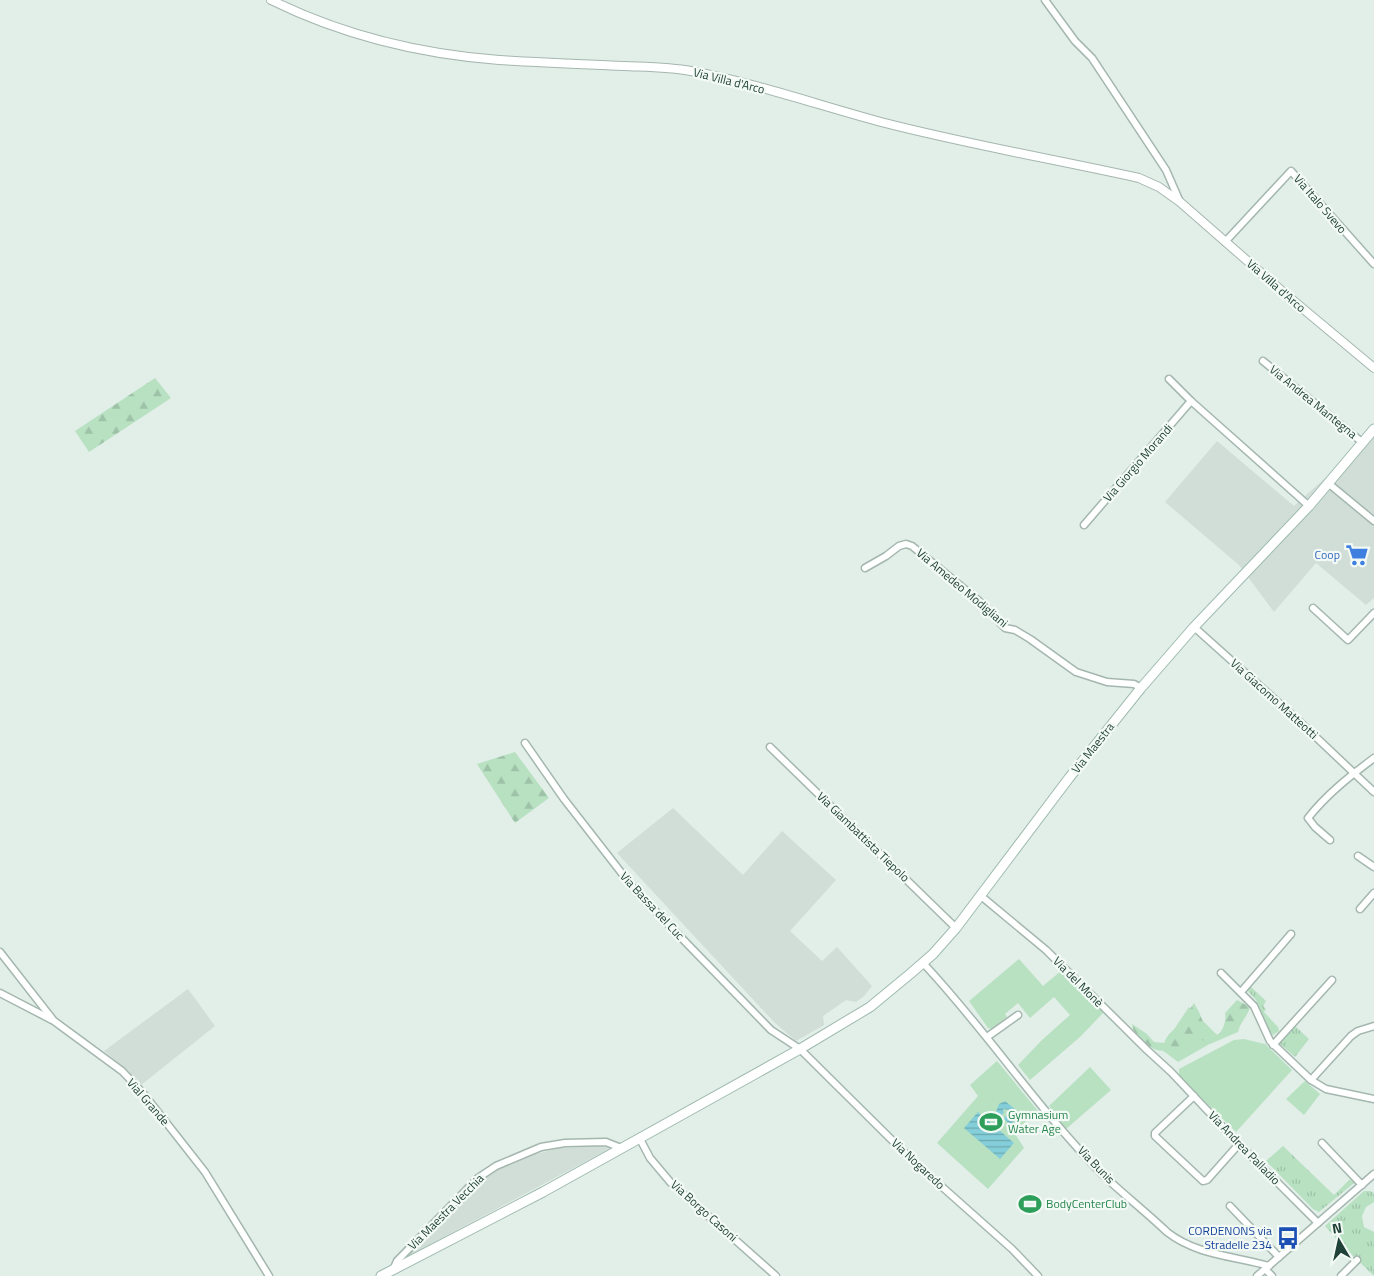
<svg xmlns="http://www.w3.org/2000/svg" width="1374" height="1276" viewBox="0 0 1374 1276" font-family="'Titillium Web',sans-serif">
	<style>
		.built { fill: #d0ded7 }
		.green { fill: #b8e1c2 }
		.forest { fill: url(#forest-firs) }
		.park { fill: url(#park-tufts) }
		.water { fill: url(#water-rules) }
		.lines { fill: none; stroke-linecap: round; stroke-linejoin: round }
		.minor-casing { stroke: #a4b7af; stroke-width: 9 }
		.tertiary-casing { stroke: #a4b7af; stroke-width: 10 }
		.secondary-casing { stroke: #9fbbb0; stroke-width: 11 }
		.minor { stroke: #fff; stroke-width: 6 }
		.tertiary { stroke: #fff; stroke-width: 8 }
		.secondary { stroke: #fff; stroke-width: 9 }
		.labels { text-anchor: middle; stroke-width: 4.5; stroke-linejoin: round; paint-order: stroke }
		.street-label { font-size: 12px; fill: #204137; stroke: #f3faf6 }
		.shop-label { font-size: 12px; fill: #366cbe; stroke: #f3faf6; text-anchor: end }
		.leisure-label { font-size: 12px; fill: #27864d; stroke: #f3faf6; text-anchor: start }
		.transit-label { font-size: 12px; fill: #164399; stroke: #f3faf6; text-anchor: end }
	</style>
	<defs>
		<pattern id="forest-firs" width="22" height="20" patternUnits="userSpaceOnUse" patternTransform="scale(1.25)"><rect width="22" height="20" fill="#b8e1c2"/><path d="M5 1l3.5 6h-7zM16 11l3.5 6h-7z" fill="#9ec2a7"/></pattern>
		<pattern id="park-tufts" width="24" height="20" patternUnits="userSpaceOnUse" patternTransform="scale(1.25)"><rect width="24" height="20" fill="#b8e1c2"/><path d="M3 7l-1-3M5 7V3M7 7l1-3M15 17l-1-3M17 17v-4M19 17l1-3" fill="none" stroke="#9ec2a7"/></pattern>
		<pattern id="water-rules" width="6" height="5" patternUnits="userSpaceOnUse" patternTransform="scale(1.25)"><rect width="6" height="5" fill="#84ced9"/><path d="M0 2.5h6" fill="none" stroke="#6ca9b1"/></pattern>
	</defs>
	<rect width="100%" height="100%" fill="#e2eee8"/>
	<g class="built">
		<path d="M1374,434V598L1366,605L1316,563L1274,612L1239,565L1165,502L1217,441L1294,506Z"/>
		<path d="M673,808L743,875L782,831L836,880L790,931L822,961L837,947L872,986L864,996L856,1002L846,1000L823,1016L824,1025L796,1041L775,1023L617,853Z"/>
		<path d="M188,989L215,1026L141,1085L125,1068L104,1051Z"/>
		<path d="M599,1146L611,1148L410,1255V1253L476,1184L497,1168L531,1155L561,1148Z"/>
	</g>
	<g class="green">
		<path d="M1019,959L1043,986L1062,970L1104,1012L1080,1037L1030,1080L1018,1065L1042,1040L1070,1015L1054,997L1030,1018L1018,1003L1005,1014L1007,1017L992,1029L988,1028L969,1001Z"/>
		<path d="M1189,1007L1220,1038L1178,1062L1161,1049Z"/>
		<path d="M1244,1039L1265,1044L1292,1070L1236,1132L1183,1080L1179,1075V1069L1234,1040Z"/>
		<path d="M997,1061L1038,1111L1014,1132L1024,1148L988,1189L937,1143L978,1096L970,1085Z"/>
		<path d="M1090,1067L1111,1090L1066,1129L1049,1106Z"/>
		<path d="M1305,1081L1320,1094L1304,1115L1286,1099Z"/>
	</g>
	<g class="forest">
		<path d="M155,378L171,398L89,452L75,431Z"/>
		<path d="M515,752L549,798L515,823L477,764Z"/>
		<path d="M1237,1000L1250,1007C1248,1016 1240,1022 1238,1032L1210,1044L1192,1035L1185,1036L1182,1045L1183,1057L1179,1059C1173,1059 1170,1055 1165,1052C1159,1049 1163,1052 1157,1050C1147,1047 1132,1034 1132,1024L1147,1034L1154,1042L1164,1043C1169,1030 1179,1027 1188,1017V1012L1194,1003L1199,1012L1207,1032L1214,1035L1219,1034C1223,1030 1227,1019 1225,1013Z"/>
	</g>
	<g class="park">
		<path d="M1249,985L1266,1001L1263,1006L1266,1009L1264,1012L1278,1027L1279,1031L1273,1035L1270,1033L1256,1000L1247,990Z"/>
		<path d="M1294,1025L1309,1039L1295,1057L1279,1043Z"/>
		<path d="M1283,1146L1334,1195L1350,1179L1354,1183L1319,1212L1313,1209L1266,1161Z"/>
		<path d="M1364,1191H1370L1374,1193V1202L1366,1207L1362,1216L1364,1227L1374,1232V1276L1341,1244L1325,1226Z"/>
	</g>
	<g class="water">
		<path d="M1005,1101L1021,1114L1011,1125L1004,1119L1010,1110L1003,1109L1004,1113L1001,1115L996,1112L999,1104Z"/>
		<path d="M978,1112L1014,1143L1000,1159L964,1128Z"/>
	</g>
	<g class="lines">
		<defs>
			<g id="minor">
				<path d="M1045,0L1075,41L1092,58L1166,170L1180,202"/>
				<path d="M1225,242L1291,171L1374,264"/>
				<path d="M1263,361L1363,443"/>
				<path d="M1169,379L1191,401L1309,506"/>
				<path d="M1328,483L1374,521"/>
				<path d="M1084,525L1191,401"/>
				<path d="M865,568L886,556L899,546L906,544L912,546L979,601L1005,628L1015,630L1030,639L1076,672L1107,682L1134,684L1141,688"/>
				<path d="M1313,608L1348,640L1374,613"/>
				<path d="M1194,627L1300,722L1374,792"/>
				<path d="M525,743L564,799L634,889L771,1030L800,1049L913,1161L1012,1249L1038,1276"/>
				<path d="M770,747L956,928"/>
				<path d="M1330,840L1315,827L1308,818C1327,794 1350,776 1374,758"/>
				<path d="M1358,856L1374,867"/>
				<path d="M981,896L1046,950L1147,1050L1171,1072L1239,1144L1318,1223"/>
				<path d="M1360,909L1374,893"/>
				<path d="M0,952L54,1021L122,1071L143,1093L205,1172L269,1276"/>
				<path d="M923,963C986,1030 1037,1108 1102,1174C1123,1194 1146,1212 1167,1232C1196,1255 1234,1256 1269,1266"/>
				<path d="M1221,973L1254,1006L1270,1041L1311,1080L1326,1089L1374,1099"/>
				<path d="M1241,992L1291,934"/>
				<path d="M0,993L52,1020"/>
				<path d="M987,1037L1018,1015"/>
				<path d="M1273,1045L1332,980"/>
				<path d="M1311,1080L1351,1036L1358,1031L1374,1026"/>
				<path d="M1194,1096L1155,1133V1136L1203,1181L1207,1180L1239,1144"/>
				<path d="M640,1139L650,1158L671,1183L776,1276"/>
				<path d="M1322,1143L1362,1185"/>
				<path d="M1230,1206L1279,1257"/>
				<path d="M1265,1269L1272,1276"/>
				<path d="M393,1270L397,1261L478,1178L496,1166L541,1147L565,1143L606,1142L621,1148"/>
				<path d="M1257,1276L1374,1174"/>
				<path d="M1341,1276L1357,1260"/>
			</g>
			<path id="tertiary" d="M271,0C342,35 420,54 499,60C541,63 582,64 624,66C646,67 669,67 691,71C755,83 818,105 881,122C966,144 1053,159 1139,178L1159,187L1180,202L1283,292L1374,368"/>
			<path id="secondary" d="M381,1276L543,1192L800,1049L870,1007L910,974L933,954L956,928L1069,778L1141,688L1194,627L1309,506L1374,429"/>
		</defs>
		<use href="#minor" class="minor-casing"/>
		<use href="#tertiary" class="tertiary-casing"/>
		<use href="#secondary" class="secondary-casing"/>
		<use href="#minor" class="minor"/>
		<use href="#tertiary" class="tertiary"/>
		<use href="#secondary" class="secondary"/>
	</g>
	<defs>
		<symbol id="supermarket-bare" viewBox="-9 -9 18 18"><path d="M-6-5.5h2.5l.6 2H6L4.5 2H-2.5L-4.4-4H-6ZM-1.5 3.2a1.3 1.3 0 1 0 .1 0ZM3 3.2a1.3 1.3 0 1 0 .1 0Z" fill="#3f7fe0" stroke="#f3faf6" stroke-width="2.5" paint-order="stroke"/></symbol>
		<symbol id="stadium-bare" viewBox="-9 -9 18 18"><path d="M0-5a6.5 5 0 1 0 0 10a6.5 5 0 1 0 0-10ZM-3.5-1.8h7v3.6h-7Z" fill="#2e9e5b" stroke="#f3faf6" stroke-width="2.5" paint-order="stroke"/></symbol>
		<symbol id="bus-bare" viewBox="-9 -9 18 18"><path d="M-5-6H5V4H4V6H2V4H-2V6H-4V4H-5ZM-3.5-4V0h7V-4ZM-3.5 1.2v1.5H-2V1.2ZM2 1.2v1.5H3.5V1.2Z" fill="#1a4fb4" stroke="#f3faf6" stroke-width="2.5" paint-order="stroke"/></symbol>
	</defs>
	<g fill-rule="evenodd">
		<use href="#supermarket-bare" x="1341" y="539" width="32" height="32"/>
		<use href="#stadium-bare" x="975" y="1106" width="32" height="32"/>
		<use href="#stadium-bare" x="1014" y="1188" width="32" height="32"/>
		<use href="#bus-bare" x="1272" y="1222" width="32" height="32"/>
	</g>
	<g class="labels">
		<g class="street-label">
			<text transform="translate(729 81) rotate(14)" y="4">Via Villa d'Arco</text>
			<text transform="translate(1320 204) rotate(49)" y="4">Via Italo Svevo</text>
			<text transform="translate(1276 286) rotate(41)" y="4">Via Villa d'Arco</text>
			<text transform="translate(1313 402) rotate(39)" y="4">Via Andrea Mantegna</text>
			<text transform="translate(1138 463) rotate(-49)" y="4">Via Giorgio Morandi</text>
			<text transform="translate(962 588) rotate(40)" y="4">Via Amedeo Modigliani</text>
			<text transform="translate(1274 699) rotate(42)" y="4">Via Giacomo Matteotti</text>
			<text transform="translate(1093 748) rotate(-52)" y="4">Via Maestra</text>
			<text transform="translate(863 837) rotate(44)" y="4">Via Giambattista Tiepolo</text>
			<text transform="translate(652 906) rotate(47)" y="4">Via Bassa del Cuc</text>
			<text transform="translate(1078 982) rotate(45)" y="4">Via del Monè</text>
			<text transform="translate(148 1102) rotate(49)" y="4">Vial Grande</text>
			<text transform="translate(1244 1148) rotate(46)" y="4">Via Andrea Palladio</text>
			<text transform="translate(918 1164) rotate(43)" y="4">Via Nogaredo</text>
			<text transform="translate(1096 1165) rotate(46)" y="4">Via Bunis</text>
			<text transform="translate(704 1211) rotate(42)" y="4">Via Borgo Casoni</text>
			<text transform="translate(446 1212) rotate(-45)" y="4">Via Maestra Vecchia</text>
		</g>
		<g class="shop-label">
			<text x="1340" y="559">Coop</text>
		</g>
		<g class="leisure-label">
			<text x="1008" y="1119">Gymnasium<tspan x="1008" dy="14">Water Age</tspan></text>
			<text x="1046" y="1208">BodyCenterClub</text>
		</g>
		<g class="transit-label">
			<text x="1272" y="1235">CORDENONS via<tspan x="1272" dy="14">Stradelle 234</tspan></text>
		</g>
	</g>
	<g transform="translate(1339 1241) rotate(351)" stroke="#f3faf6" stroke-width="4" paint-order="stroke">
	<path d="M0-4L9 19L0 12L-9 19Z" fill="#204137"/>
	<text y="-8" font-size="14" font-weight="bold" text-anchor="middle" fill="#204137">N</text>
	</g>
</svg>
